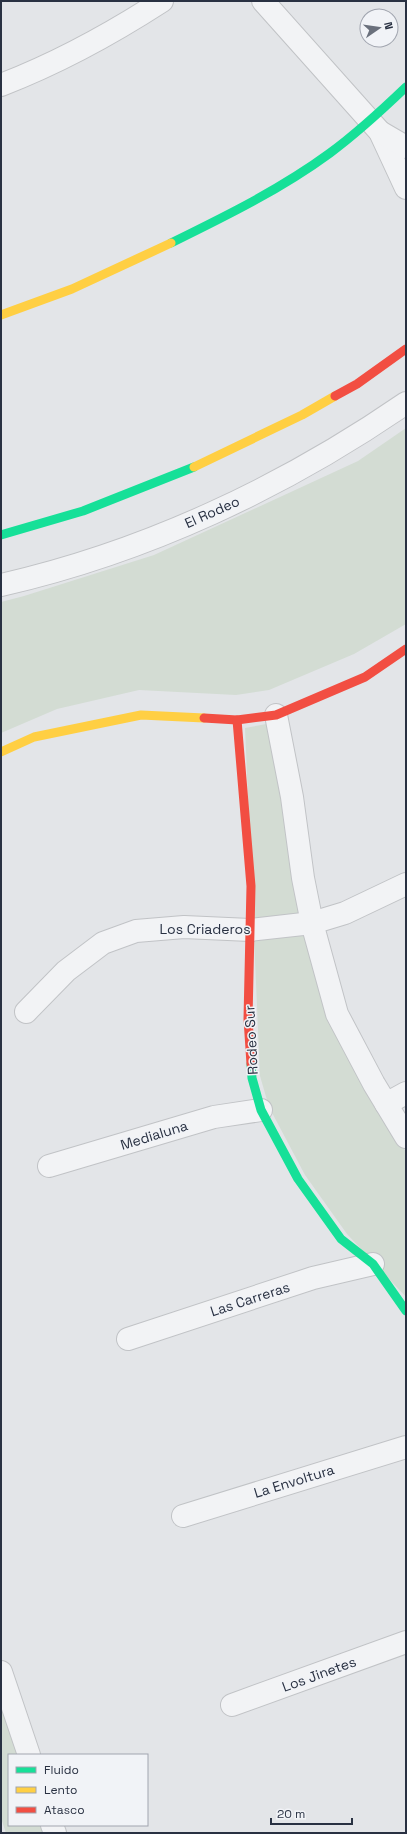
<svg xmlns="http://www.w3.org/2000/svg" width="407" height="1834" viewBox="0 0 407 1834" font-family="'Space Grotesk',sans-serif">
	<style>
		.green { fill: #d3dcd3 }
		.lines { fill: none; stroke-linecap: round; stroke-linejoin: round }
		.street-casing { stroke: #c1c3c6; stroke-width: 24 }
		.street { stroke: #f2f3f5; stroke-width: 22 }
		.fast { stroke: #16e098; stroke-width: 9 }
		.slow { stroke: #ffcf43; stroke-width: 9 }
		.jam { stroke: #f24e42; stroke-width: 9 }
		.labels { text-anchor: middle; stroke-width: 3; stroke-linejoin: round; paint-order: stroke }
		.street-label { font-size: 14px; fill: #293142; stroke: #f1f3f7 }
	</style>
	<rect width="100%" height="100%" fill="#e3e5e8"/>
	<g class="green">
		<path d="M406,428V624L354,654L269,690L236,695L139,690L57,709L1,733V602L24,596L154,555L358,461Z"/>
		<path d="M272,723L284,798L367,1088L406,1152V1297L347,1234L305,1175L269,1107L260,1076L245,728Z"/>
		<path d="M1,1701L19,1755H9V1825H43L45,1833H6L1,1818Z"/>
	</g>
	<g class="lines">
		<defs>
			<g id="street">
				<path d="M263,1L380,132L406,188"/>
				<path d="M1,85C58,63 111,34 162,1"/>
				<path d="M380,132L406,147"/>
				<path d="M1,585C146,552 284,487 406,403"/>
				<path d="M276,715L292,797L303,878L312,923L337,1014L374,1084L406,1137"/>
				<path d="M26,1012L66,971L103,943L136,931L184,927L250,930L312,923L345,913L406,884"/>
				<path d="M386,1104L406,1093"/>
				<path d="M49,1166L214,1117L261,1110"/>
				<path d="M128,1339L313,1278L373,1264"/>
				<path d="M183,1516L406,1447"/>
				<path d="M1,1672L29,1755"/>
				<path d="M232,1705L406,1642"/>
				<path d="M52,1825L55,1833"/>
			</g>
		</defs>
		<use href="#street" class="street-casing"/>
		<use href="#street" class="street"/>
		<g class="fast">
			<path d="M171,243C226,216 281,189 330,153C357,133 382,110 406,87"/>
			<path d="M1,535L83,511L194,467"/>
			<path d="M251,1064L252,1078L261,1110L298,1179L341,1239L373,1264L406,1311"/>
		</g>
		<g class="slow">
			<path d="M1,315L72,289L171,243"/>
			<path d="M194,467L302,415L335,396"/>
			<path d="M1,752L34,737L141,715L204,718"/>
		</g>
		<g class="jam">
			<path d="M335,396L357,384L406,349"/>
			<path d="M204,718L237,720L276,715L365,677L406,649"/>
			<path d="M237,720L251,886L248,1019L251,1064"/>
		</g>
	</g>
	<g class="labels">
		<g class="street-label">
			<text transform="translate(212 512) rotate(-24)" y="5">El Rodeo</text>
			<text x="205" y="934">Los Criaderos</text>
			<text transform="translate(251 1040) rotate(-93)" y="5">Rodeo Sur</text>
			<text transform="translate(154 1135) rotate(-17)" y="5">Medialuna</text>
			<text transform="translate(250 1299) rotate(-18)" y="5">Las Carreras</text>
			<text transform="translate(294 1481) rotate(-17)" y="5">La Envoltura</text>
			<text transform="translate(319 1674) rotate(-20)" y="5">Los Jinetes</text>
		</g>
	</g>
	<rect width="407" height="1834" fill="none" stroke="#293142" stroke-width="4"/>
	<rect x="8" y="1754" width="140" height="72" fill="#f1f3f7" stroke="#a1a5af"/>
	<rect x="16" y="1767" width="20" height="6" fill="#16e098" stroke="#a1a5af"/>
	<text x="44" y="1774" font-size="12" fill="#293142">Fluido</text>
	<rect x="16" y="1787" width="20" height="6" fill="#ffcf43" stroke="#a1a5af"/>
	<text x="44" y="1794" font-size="12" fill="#293142">Lento</text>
	<rect x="16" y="1807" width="20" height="6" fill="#f24e42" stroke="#a1a5af"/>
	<text x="44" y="1814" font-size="12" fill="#293142">Atasco</text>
	<g transform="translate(379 28) rotate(77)"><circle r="19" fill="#f1f3f7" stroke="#a1a5af"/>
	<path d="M0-3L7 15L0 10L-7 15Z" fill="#6a707c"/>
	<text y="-6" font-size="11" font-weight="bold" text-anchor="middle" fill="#293142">N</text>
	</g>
	<path d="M271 1818v6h81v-6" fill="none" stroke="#293142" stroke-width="2"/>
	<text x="277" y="1818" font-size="12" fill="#293142" stroke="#f1f3f7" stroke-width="3" paint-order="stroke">20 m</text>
</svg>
